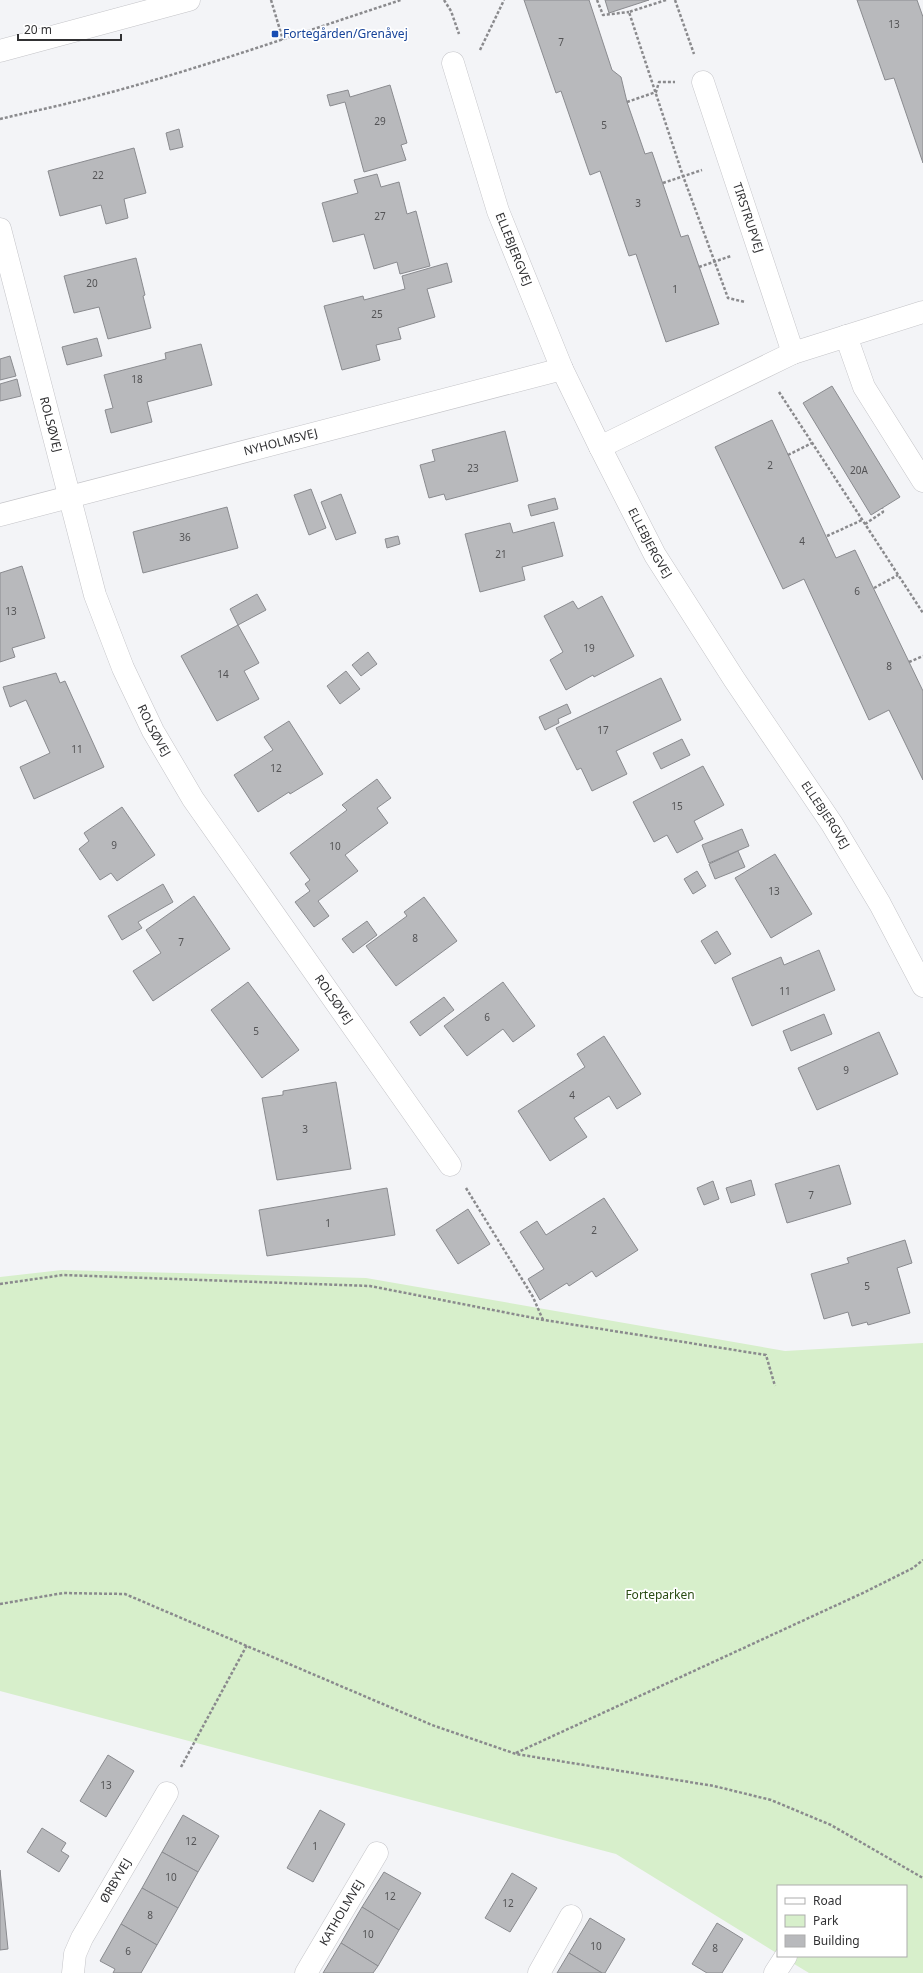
<svg xmlns="http://www.w3.org/2000/svg" width="923" height="1973" viewBox="0 0 923 1973" font-family="'Noto Sans',sans-serif">
	<style>
		.green { fill: #d7efcb }
		.building { fill: #b8b9bc; stroke: #8a8b8f }
		.lines { fill: none; stroke-linecap: round; stroke-linejoin: round }
		.minor-casing { stroke: #c4c4c8; stroke-width: 23 }
		.major-casing { stroke: #c4c4c8; stroke-width: 23 }
		.path { stroke: #8a8a8d; stroke-width: 2.5; stroke-dasharray: 3 2; stroke-linecap: butt }
		.minor { stroke: #fff; stroke-width: 22 }
		.major { stroke: #fff; stroke-width: 22 }
		.transit-dot { fill: #1a4fb4; stroke: #fff; stroke-width: 1.5 }
		.labels { text-anchor: middle; stroke-width: 3.5; stroke-linejoin: round; paint-order: stroke }
		.number-label { font-size: 10px; fill: #535355 }
		.transit-label { font-size: 12px; fill: #164399; stroke: #fff; text-anchor: start }
		.street-label { font-size: 12px; fill: #313133; stroke: #fff }
		.park-label { font-size: 12px; fill: #2a4b13; stroke: #fff }
	</style>
	<rect width="100%" height="100%" fill="#f3f4f7"/>
	<path class="green" d="M62,1270L366,1278L785,1351L923,1343V1973H809L781,1956H906V1886H778V1954L616,1854L0,1691V1277Z"/>
	<g class="building">
		<path d="M524,0H589L612,70L621,77L627,102L645,154L652,152L681,237L688,235L719,324L666,342L636,254L629,256L600,171L590,175L561,91L556,93Z"/>
		<path d="M605,0H649L609,13Z"/>
		<path d="M857,0H917L923,17V163L894,78L885,80Z"/>
		<path d="M390,85L407,143L401,145L406,160L364,172L345,102L330,106L327,95L348,90L350,97Z"/>
		<path d="M179,129L183,147L170,150L166,133Z"/>
		<path d="M134,148L146,193L124,199L128,218L106,224L101,205L60,216L48,171Z"/>
		<path d="M377,174L381,187L399,182L407,214L416,211L430,266L400,274L397,262L374,269L364,234L333,242L322,203L358,193L354,180Z"/>
		<path d="M136,258L145,295L143,296L151,328L108,339L99,307L74,313L64,276Z"/>
		<path d="M447,263L452,282L427,289L435,317L398,328L401,339L376,345L380,360L342,370L324,306L363,296L364,300L405,289L402,276Z"/>
		<path d="M97,338L102,356L67,365L62,347Z"/>
		<path d="M201,344L212,385L147,402L152,422L111,433L105,410L113,408L104,375L166,359L165,353Z"/>
		<path d="M10,356L16,376L0,380V359Z"/>
		<path d="M17,379L21,396L0,401V384Z"/>
		<path d="M832,386L900,497L871,515L803,403Z"/>
		<path d="M772,420L836,558L855,550L923,691V780L889,710L869,720L804,579L783,589L715,447Z"/>
		<path d="M505,431L518,481L446,500L444,494L429,498L420,465L435,461L432,450Z"/>
		<path d="M311,489L326,528L309,535L294,495Z"/>
		<path d="M341,494L356,533L336,540L321,502Z"/>
		<path d="M555,498L558,509L531,516L528,505Z"/>
		<path d="M227,507L238,548L143,573L133,532Z"/>
		<path d="M554,522L563,556L522,567L525,580L480,592L465,534L510,523L513,533Z"/>
		<path d="M398,536L400,544L387,548L385,539Z"/>
		<path d="M22,566L45,638L12,648L15,657L0,662V573Z"/>
		<path d="M257,594L266,610L238,625L230,609Z"/>
		<path d="M602,596L634,656L594,677L593,675L566,690L550,660L563,652L544,616L573,601L578,609Z"/>
		<path d="M238,625L259,663L244,671L259,699L217,721L181,656Z"/>
		<path d="M368,652L377,664L361,676L352,665Z"/>
		<path d="M346,671L360,689L340,704L327,686Z"/>
		<path d="M56,673L60,683L65,681L104,767L34,799L20,767L50,753L26,700L10,707L3,687Z"/>
		<path d="M661,678L681,720L616,751L627,774L592,791L581,768L577,770L556,728Z"/>
		<path d="M567,704L571,713L558,719L559,723L545,730L539,717Z"/>
		<path d="M289,721L323,774L290,794L289,792L258,812L234,775L273,750L264,737Z"/>
		<path d="M682,739L690,755L661,769L653,753Z"/>
		<path d="M703,766L724,805L694,821L703,839L677,853L667,835L654,842L633,802Z"/>
		<path d="M377,779L391,798L377,808L388,823L345,855L358,871L318,901L329,916L314,927L295,902L310,891L305,884L310,880L290,853L347,810L342,805Z"/>
		<path d="M122,807L155,855L117,881L111,873L100,880L79,849L89,841L84,833Z"/>
		<path d="M742,829L749,846L709,863L702,845Z"/>
		<path d="M738,851L745,867L715,879L709,864Z"/>
		<path d="M775,854L812,914L771,938L735,878Z"/>
		<path d="M697,871L706,886L693,894L684,879Z"/>
		<path d="M163,884L173,902L138,922L142,928L122,940L108,916Z"/>
		<path d="M194,896L230,949L153,1001L133,971L161,953L146,930Z"/>
		<path d="M424,897L457,941L396,986L366,946L407,916L404,912Z"/>
		<path d="M367,921L377,935L353,953L342,939Z"/>
		<path d="M717,931L731,954L715,964L701,941Z"/>
		<path d="M819,950L835,990L752,1026L732,978L781,957L784,965Z"/>
		<path d="M248,982L299,1050L262,1078L211,1010Z"/>
		<path d="M503,982L535,1026L513,1042L503,1029L467,1056L444,1026Z"/>
		<path d="M444,997L454,1010L420,1036L410,1022Z"/>
		<path d="M824,1014L832,1034L791,1051L783,1031Z"/>
		<path d="M879,1032L898,1074L817,1110L798,1068Z"/>
		<path d="M604,1036L641,1094L617,1109L609,1096L574,1118L587,1137L550,1161L518,1111L585,1067L577,1054Z"/>
		<path d="M336,1082L351,1169L277,1180L262,1098L283,1095V1091Z"/>
		<path d="M839,1165L851,1204L787,1223L775,1184Z"/>
		<path d="M751,1180L755,1195L731,1203L726,1188Z"/>
		<path d="M713,1181L719,1199L704,1205L697,1188Z"/>
		<path d="M387,1188L395,1235L267,1256L259,1210Z"/>
		<path d="M604,1198L638,1250L596,1277L592,1271L569,1286L567,1283L540,1300L528,1279L544,1269L520,1232L537,1221L546,1235Z"/>
		<path d="M468,1209L490,1244L458,1264L436,1230Z"/>
		<path d="M905,1240L912,1263L897,1268L910,1313L868,1325L867,1322L852,1326L848,1312L824,1319L811,1274L849,1263L847,1258Z"/>
		<path d="M108,1755L134,1771L106,1817L80,1801Z"/>
		<path d="M320,1810L345,1824L313,1882L287,1868Z"/>
		<path d="M183,1815L219,1836L198,1872L162,1852Z"/>
		<path d="M42,1828L66,1843L61,1851L69,1856L59,1872L27,1852Z"/>
		<path d="M162,1852L198,1872L178,1908L142,1888Z"/>
		<path d="M0,1870L8,1949L0,1950Z"/>
		<path d="M384,1872L421,1893L399,1930L362,1907Z"/>
		<path d="M512,1873L537,1888L510,1932L485,1918Z"/>
		<path d="M142,1888L178,1908L157,1945L121,1924Z"/>
		<path d="M362,1907L399,1930L378,1966L341,1943Z"/>
		<path d="M590,1918L625,1939L605,1973H602L569,1953Z"/>
		<path d="M717,1923L743,1939L722,1973H707L692,1964Z"/>
		<path d="M121,1924L157,1945L141,1973H113L115,1969L100,1961Z"/>
		<path d="M341,1943L378,1966L373,1973H323Z"/>
		<path d="M569,1953L602,1973H557Z"/>
	</g>
	<g class="lines">
		<defs>
			<g id="minor">
				<path id="s1" d="M453,63L498,211L562,369L600,447L655,555L734,679L832,824L880,904L923,986"/>
				<path id="s2" d="M703,82L793,353"/>
				<path id="s3" d="M0,229L95,595L123,668L153,731L193,799L450,1165"/>
				<path d="M846,336L864,387L923,481"/>
				<path d="M600,447L793,353L923,312"/>
				<path id="s4" d="M0,515L562,369"/>
				<path id="s5" d="M73,1973L75,1954L82,1938L167,1793"/>
				<path id="s6" d="M306,1973L377,1853"/>
				<path d="M539,1973L571,1916"/>
				<path d="M775,1973L786,1956"/>
			</g>
			<path id="major" d="M0,51L189,0"/>
		</defs>
		<use href="#minor" class="minor-casing"/>
		<use href="#major" class="major-casing"/>
		<g class="path">
			<path d="M271,0L283,40"/>
			<path d="M444,0L451,11L459,34"/>
			<path d="M597,0L603,15L629,12"/>
			<path d="M666,0L629,12L683,176L728,298L745,302"/>
			<path d="M675,0L694,54"/>
			<path d="M480,50L504,0"/>
			<path d="M627,102L656,92L659,82H675"/>
			<path d="M0,119C29,112 59,106 89,98C194,71 297,34 401,0"/>
			<path d="M663,183L702,170"/>
			<path d="M699,267L731,256"/>
			<path d="M779,392L923,613"/>
			<path d="M788,455L812,443"/>
			<path d="M865,524L883,512L882,508"/>
			<path d="M827,536L862,520"/>
			<path d="M874,588L898,575"/>
			<path d="M909,662L923,656"/>
			<path d="M466,1188L533,1297L543,1320"/>
			<path d="M0,1284L63,1275L370,1286L544,1320L766,1355L775,1386"/>
			<path d="M0,1604L63,1593L125,1594L432,1725L516,1754L714,1786L771,1800L831,1825L923,1878"/>
			<path d="M516,1753L865,1592L913,1568L923,1560"/>
			<path d="M181,1767L247,1645"/>
		</g>
		<use href="#minor" class="minor"/>
		<use href="#major" class="major"/>
	</g>
	<rect class="transit-dot" x="271" y="30" width="8" height="8" rx="2"/>
	<g class="labels">
		<g class="number-label">
			<text x="894" y="28">13</text>
			<text x="561" y="46">7</text>
			<text x="380" y="125">29</text>
			<text x="604" y="129">5</text>
			<text x="98" y="179">22</text>
			<text x="638" y="207">3</text>
			<text x="380" y="220">27</text>
			<text x="92" y="287">20</text>
			<text x="675" y="293">1</text>
			<text x="377" y="318">25</text>
			<text x="137" y="383">18</text>
			<text x="770" y="469">2</text>
			<text x="473" y="472">23</text>
			<text x="859" y="474">20A</text>
			<text x="185" y="541">36</text>
			<text x="802" y="545">4</text>
			<text x="501" y="558">21</text>
			<text x="857" y="595">6</text>
			<text x="11" y="615">13</text>
			<text x="589" y="652">19</text>
			<text x="889" y="670">8</text>
			<text x="223" y="678">14</text>
			<text x="603" y="734">17</text>
			<text x="77" y="753">11</text>
			<text x="276" y="772">12</text>
			<text x="677" y="810">15</text>
			<text x="114" y="849">9</text>
			<text x="335" y="850">10</text>
			<text x="774" y="895">13</text>
			<text x="415" y="942">8</text>
			<text x="181" y="946">7</text>
			<text x="785" y="995">11</text>
			<text x="487" y="1021">6</text>
			<text x="256" y="1035">5</text>
			<text x="846" y="1074">9</text>
			<text x="572" y="1099">4</text>
			<text x="305" y="1133">3</text>
			<text x="811" y="1199">7</text>
			<text x="328" y="1227">1</text>
			<text x="594" y="1234">2</text>
			<text x="867" y="1290">5</text>
			<text x="106" y="1789">13</text>
			<text x="191" y="1845">12</text>
			<text x="315" y="1850">1</text>
			<text x="171" y="1881">10</text>
			<text x="390" y="1900">12</text>
			<text x="508" y="1907">12</text>
			<text x="150" y="1919">8</text>
			<text x="368" y="1938">10</text>
			<text x="596" y="1950">10</text>
			<text x="715" y="1952">8</text>
			<text x="128" y="1955">6</text>
		</g>
		<g class="transit-label">
			<text x="283" y="38">Fortegården/Grenåvej</text>
		</g>
		<g class="street-label">
			<text dy="4" stroke="none"><textPath href="#s2" startOffset="143">TIRSTRUPVEJ</textPath></text>
			<text dy="4" stroke="none"><textPath href="#s1" startOffset="196">ELLEBJERGVEJ</textPath></text>
			<text dy="4" stroke="none"><textPath href="#s3" startOffset="202">ROLSØVEJ</textPath></text>
			<text dy="4" stroke="none"><textPath href="#s4" startOffset="290">NYHOLMSVEJ</textPath></text>
			<text dy="4" stroke="none"><textPath href="#s1" startOffset="520">ELLEBJERGVEJ</textPath></text>
			<text dy="4" stroke="none"><textPath href="#s3" startOffset="526">ROLSØVEJ</textPath></text>
			<text dy="4" stroke="none"><textPath href="#s1" startOffset="844">ELLEBJERGVEJ</textPath></text>
			<text dy="4" stroke="none"><textPath href="#s3" startOffset="850">ROLSØVEJ</textPath></text>
			<text dy="4" stroke="none"><textPath href="#s5" startOffset="103">ØRBYVEJ</textPath></text>
			<text dy="4" stroke="none"><textPath href="#s6" startOffset="70">KATHOLMVEJ</textPath></text>
		</g>
		<g class="park-label">
			<text x="660" y="1599">Forteparken</text>
		</g>
	</g>
	<rect x="777" y="1885" width="130" height="72" fill="#ffffff" stroke="#adadad"/>
	<rect x="785" y="1898" width="20" height="6" fill="#ffffff" stroke="#adadad"/>
	<text x="813" y="1905" font-size="12" fill="#313133">Road</text>
	<rect x="785" y="1915" width="20" height="12" fill="#d7efcb" stroke="#adadad"/>
	<text x="813" y="1925" font-size="12" fill="#313133">Park</text>
	<rect x="785" y="1935" width="20" height="12" fill="#b8b9bc" stroke="#adadad"/>
	<text x="813" y="1945" font-size="12" fill="#313133">Building</text>
	<path d="M18 34v6h103v-6" fill="none" stroke="#313133" stroke-width="2"/>
	<text x="24" y="34" font-size="12" fill="#313133" stroke="#ffffff" stroke-width="3" paint-order="stroke">20 m</text>
</svg>
